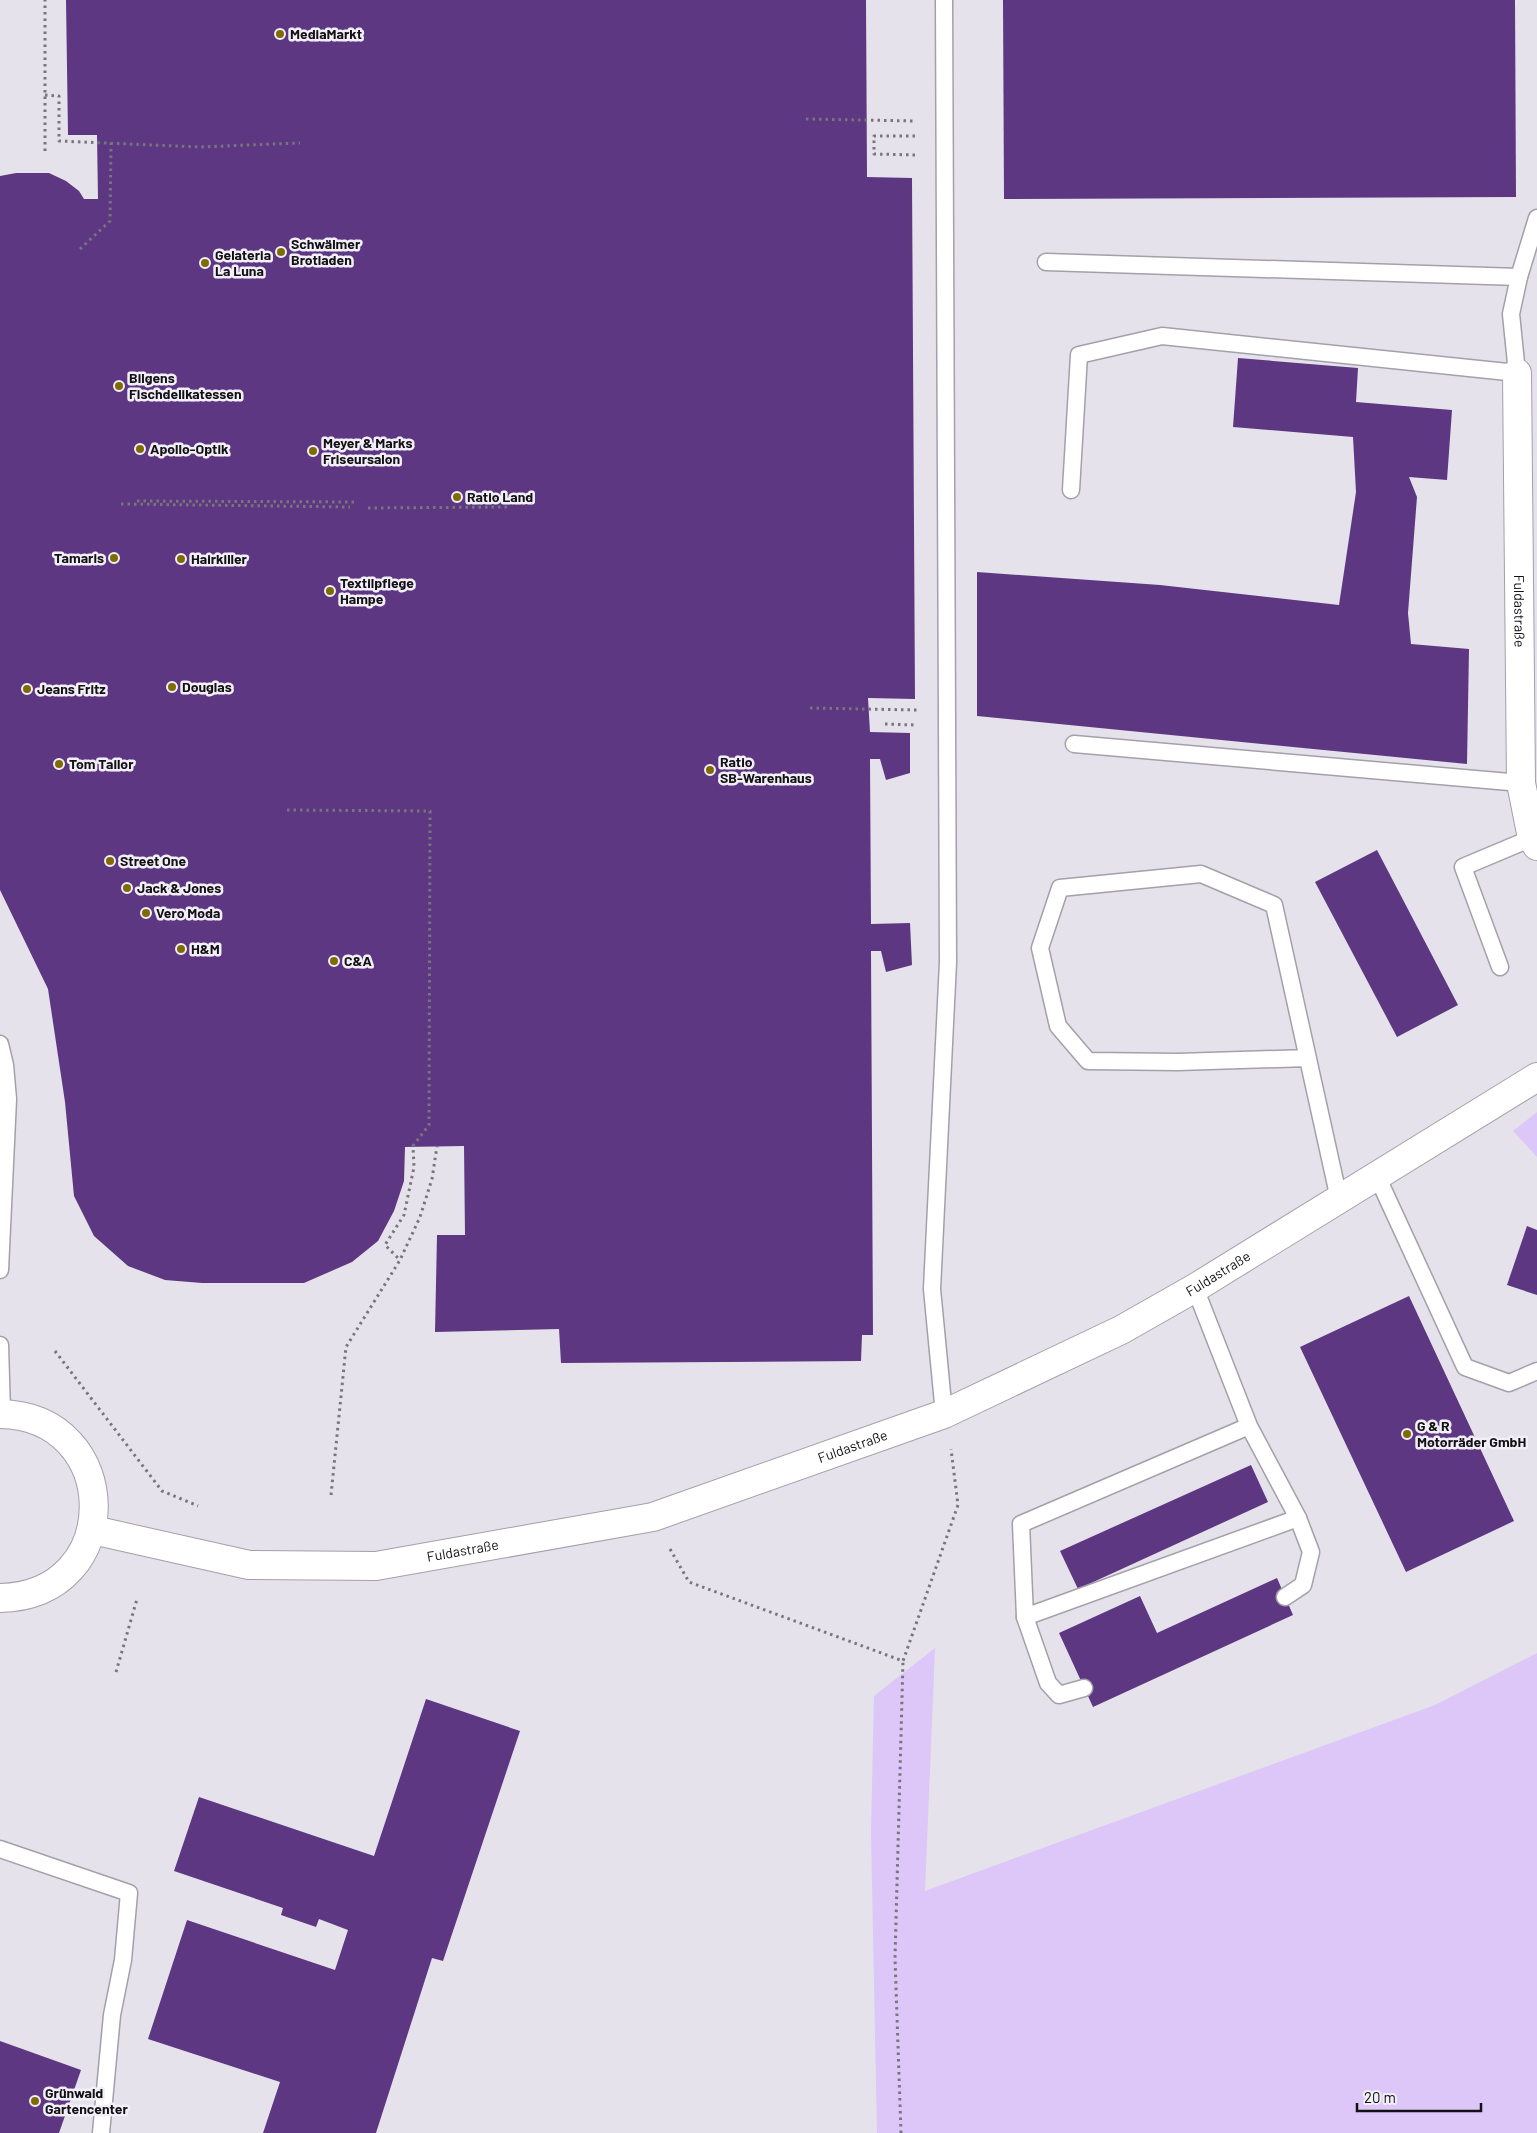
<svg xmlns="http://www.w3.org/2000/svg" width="1537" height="2133" viewBox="0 0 1537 2133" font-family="Barlow,sans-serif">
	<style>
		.green { fill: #ddc6f8 }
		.building { fill: #5e3782 }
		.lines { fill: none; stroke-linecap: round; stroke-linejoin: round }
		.service-casing { stroke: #a4a0a9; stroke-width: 19 }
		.minor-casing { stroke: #a4a0a9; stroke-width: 30 }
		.tertiary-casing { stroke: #a4a0a9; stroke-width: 30 }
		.path { stroke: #78757b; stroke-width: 3; stroke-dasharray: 2.5 4; stroke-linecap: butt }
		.service { stroke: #fff; stroke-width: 16 }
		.minor { stroke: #fff; stroke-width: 28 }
		.tertiary { stroke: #fff; stroke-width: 28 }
		.poi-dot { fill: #7e6b03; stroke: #f3eff9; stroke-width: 2 }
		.labels { text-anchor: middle; stroke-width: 5; stroke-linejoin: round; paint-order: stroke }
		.poi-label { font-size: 14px; font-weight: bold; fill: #131114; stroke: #f3eff9; text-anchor: start }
		.street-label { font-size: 14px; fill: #131114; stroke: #f3eff9 }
	</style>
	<rect width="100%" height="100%" fill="#e6e2eb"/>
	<g class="green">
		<path d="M1537,1112V1157L1513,1131Z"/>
		<path d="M935,1648L925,1891L1435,1705L1537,1653V2133H877L871,1832L874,1696Z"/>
	</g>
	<g class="building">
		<path d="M66,0H866L867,177L912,178L915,699L868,698L870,732L910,733V773L886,780L880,759H870L871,924L910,923L912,965L886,972L881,951H871L873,1335H862L861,1361L561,1363L559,1329L435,1332L437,1235H465L464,1146L405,1147L404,1181L394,1211L378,1241L352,1262L304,1283H202L165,1280L128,1266L94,1236L74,1196L65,1102L48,989L0,890V176L16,173H49L66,181L79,191L84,199H98L97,135H68Z"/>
		<path d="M1003,0H1515L1516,197L1004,199Z"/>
		<path d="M1238,358L1358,368L1356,402L1452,410L1447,480L1409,477L1417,497L1408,613L1411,644L1469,649L1467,764L977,716V572L1160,585L1339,605L1356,492L1353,437L1233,427Z"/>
		<path d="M1377,850L1458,1005L1397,1037L1315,882Z"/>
		<path d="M1527,1226L1537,1230V1295L1507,1285Z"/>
		<path d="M1409,1296L1514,1521L1406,1572L1300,1347Z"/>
		<path d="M1251,1465L1268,1502L1078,1589L1060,1551Z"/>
		<path d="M1277,1578L1293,1615L1093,1707L1059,1633L1140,1596L1157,1633Z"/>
		<path d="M426,1699L520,1731L443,1961L432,1958L376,2133H263L280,2082L148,2039L187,1920L335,1970L348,1930L319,1919L316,1927L281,1915L283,1908L174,1871L199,1797L374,1856Z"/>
		<path d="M0,2041L81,2070L59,2133H0Z"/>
	</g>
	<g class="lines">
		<defs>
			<g id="service">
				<path d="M1046,262L1519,277"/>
				<path d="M1071,490L1079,355L1162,336L1517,373L1511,314L1519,277L1537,218"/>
				<path d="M1074,744L1521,783"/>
				<path d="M1500,967L1463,867L1532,838"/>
				<path d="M0,1044L5,1065L8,1099L0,1270"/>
				<path d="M1308,1058L1178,1062L1088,1061L1058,1026L1040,948L1060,888L1201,874L1274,905L1339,1199"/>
				<path d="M1377,1176L1465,1367L1509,1383L1537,1371"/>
				<path d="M1195,1288L1249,1426L1298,1518L1025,1617L1021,1524L1249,1426"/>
				<path d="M0,1345L2,1413"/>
				<path d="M944,1414L932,1289L948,962L944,0"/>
				<path d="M1285,1597L1303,1585L1311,1552L1298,1518"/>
				<path d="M1025,1617L1048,1683L1059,1695L1084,1688"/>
				<path d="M0,1849L129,1893L123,1960L112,2015L101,2133"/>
			</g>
			<g id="minor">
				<path id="s1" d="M1517,373L1521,783L1532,838L1537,846"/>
			</g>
			<g id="tertiary">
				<path d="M0,1414C124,1416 126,1596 0,1598"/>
				<path id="s2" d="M93,1530L249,1565L376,1566L653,1517L944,1414L1121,1330L1195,1288L1537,1077"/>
			</g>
		</defs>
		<use href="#service" class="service-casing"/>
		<use href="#minor" class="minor-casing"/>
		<use href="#tertiary" class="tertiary-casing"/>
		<g class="path">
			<path d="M45,95L59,96V141L199,147L300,143"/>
			<path d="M806,119L914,121"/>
			<path d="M45,151V0"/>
			<path d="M915,155L874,154V136H915"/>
			<path d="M80,249L110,221L111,143"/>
			<path d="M137,501L357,502"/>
			<path d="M121,504L350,507"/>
			<path d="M368,508L507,507"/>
			<path d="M810,708L917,710"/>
			<path d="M885,724L916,725"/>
			<path d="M287,810L430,811L429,1125L413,1146L414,1167L404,1215L385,1245L400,1260"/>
			<path d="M55,1351L162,1491L198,1506"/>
			<path d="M331,1495L346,1347L400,1260L420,1217L432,1179L437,1146"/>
			<path d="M670,1549L689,1582L903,1661L958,1505L951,1449"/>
			<path d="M116,1672L137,1599"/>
			<path d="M901,2133L895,1958L903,1661"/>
		</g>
		<use href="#service" class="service"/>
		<use href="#minor" class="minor"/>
		<use href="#tertiary" class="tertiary"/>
	</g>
	<g class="poi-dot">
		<circle cx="280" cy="34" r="5"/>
		<circle cx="281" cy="252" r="5"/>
		<circle cx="205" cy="263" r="5"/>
		<circle cx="119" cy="386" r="5"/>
		<circle cx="140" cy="449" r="5"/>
		<circle cx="313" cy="451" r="5"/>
		<circle cx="457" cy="497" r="5"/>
		<circle cx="114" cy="558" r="5"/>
		<circle cx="181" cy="559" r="5"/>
		<circle cx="330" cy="591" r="5"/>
		<circle cx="172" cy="687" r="5"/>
		<circle cx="27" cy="689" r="5"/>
		<circle cx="59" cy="764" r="5"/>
		<circle cx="710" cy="770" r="5"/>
		<circle cx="110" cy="861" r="5"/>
		<circle cx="127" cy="888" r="5"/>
		<circle cx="146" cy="913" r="5"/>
		<circle cx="181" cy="949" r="5"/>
		<circle cx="334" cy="961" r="5"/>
		<circle cx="1407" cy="1434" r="5"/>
		<circle cx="35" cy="2101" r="5"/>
	</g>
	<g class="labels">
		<g class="poi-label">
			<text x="290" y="39">MediaMarkt</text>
			<text x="291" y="249">Schwälmer<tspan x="291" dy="16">Brotladen</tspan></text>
			<text x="215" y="260">Gelateria<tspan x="215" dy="16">La Luna</tspan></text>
			<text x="129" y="383">Bilgens<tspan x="129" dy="16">Fischdelikatessen</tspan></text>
			<text x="323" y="448">Meyer &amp; Marks<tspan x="323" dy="16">Friseursalon</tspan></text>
			<text x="150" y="454">Apollo-Optik</text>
			<text x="467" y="502">Ratio Land</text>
			<text x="104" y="563" text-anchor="end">Tamaris</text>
			<text x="191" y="564">Hairkiller</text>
			<text x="340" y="588">Textilpflege<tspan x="340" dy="16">Hampe</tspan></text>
			<text x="182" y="692">Douglas</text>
			<text x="37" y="694">Jeans Fritz</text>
			<text x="720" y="767">Ratio<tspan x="720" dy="16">SB-Warenhaus</tspan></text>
			<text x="69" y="769">Tom Tailor</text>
			<text x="120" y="866">Street One</text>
			<text x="137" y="893">Jack &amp; Jones</text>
			<text x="156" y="918">Vero Moda</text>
			<text x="191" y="954">H&amp;M</text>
			<text x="344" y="966">C&amp;A</text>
			<text x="1417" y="1431">G &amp; R<tspan x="1417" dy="16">Motorräder GmbH</tspan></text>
			<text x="45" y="2098">Grünwald<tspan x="45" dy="16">Gartencenter</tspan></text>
		</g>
		<g class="street-label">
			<text dy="5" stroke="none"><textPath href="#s1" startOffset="238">Fuldastraße</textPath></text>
			<text dy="5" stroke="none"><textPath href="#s2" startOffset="1185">Fuldastraße</textPath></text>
			<text dy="5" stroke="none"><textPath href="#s2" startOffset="780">Fuldastraße</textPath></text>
			<text dy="5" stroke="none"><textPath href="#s2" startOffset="375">Fuldastraße</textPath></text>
		</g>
	</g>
	<path d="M1357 2103v8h124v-8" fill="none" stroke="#131114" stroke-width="2.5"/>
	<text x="1364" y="2103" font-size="15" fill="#131114" stroke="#f3eff9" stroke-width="4" paint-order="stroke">20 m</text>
</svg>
